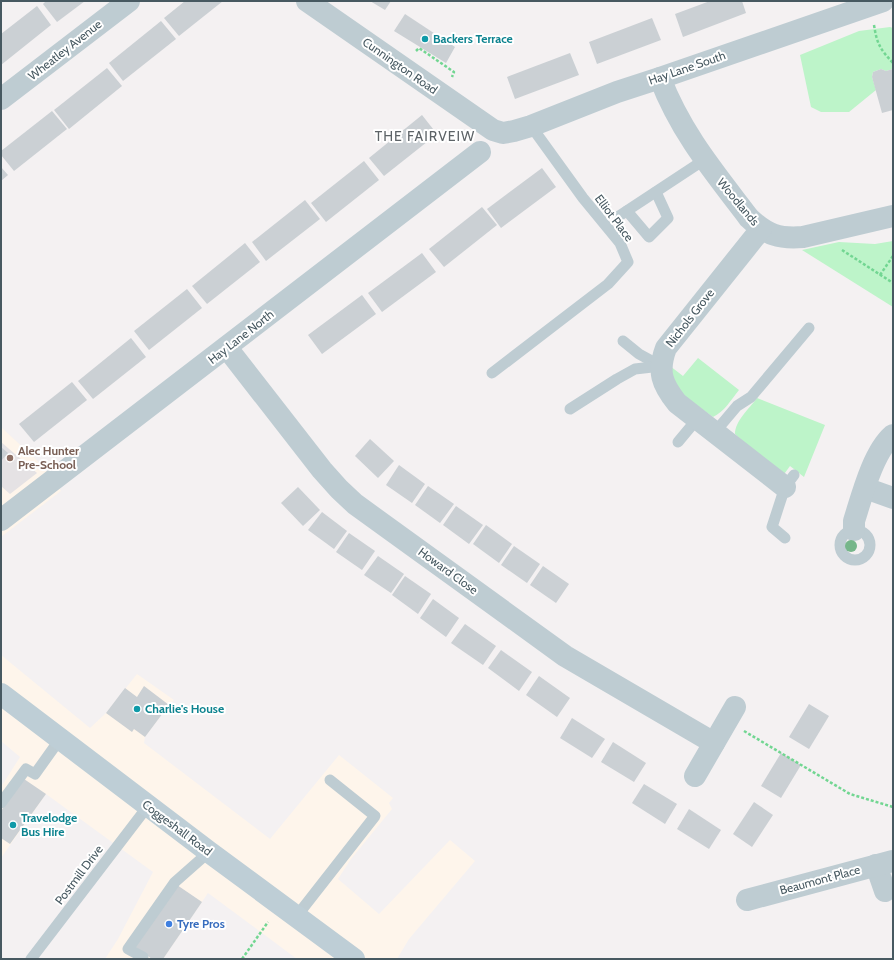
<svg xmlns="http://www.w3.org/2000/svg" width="894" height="960" viewBox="0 0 894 960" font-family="Cabin,sans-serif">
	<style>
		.commercial { fill: #fef5eb }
		.education { fill: #e5e2e4 }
		.green { fill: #bdf4c9 }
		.building { fill: #cbd0d4 }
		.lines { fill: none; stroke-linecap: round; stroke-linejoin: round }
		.path { stroke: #72d692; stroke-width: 2.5; stroke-dasharray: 3 2; stroke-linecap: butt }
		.lane { stroke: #beccd2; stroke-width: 11 }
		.street { stroke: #beccd2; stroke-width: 22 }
		.secondary { stroke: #beced6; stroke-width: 22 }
		.tree { fill: #76b68a }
		.culture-dot { fill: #0f9aa8; stroke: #fff; stroke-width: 1.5 }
		.education-dot { fill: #8d6e63; stroke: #fff; stroke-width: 1.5 }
		.shop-dot { fill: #3f7fe0; stroke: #fff; stroke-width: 1.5 }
		.labels { text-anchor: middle; stroke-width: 4; stroke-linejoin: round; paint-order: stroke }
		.culture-label { font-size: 12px; font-weight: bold; fill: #0d838f; stroke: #fff; text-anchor: start }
		.street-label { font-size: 12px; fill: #475961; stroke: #fff }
		.education-label { font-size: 12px; font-weight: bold; fill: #785e54; stroke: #fff; text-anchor: start }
		.shop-label { font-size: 12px; font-weight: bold; fill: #366cbe; stroke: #fff; text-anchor: start }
		.quarter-label { font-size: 14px; letter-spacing: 1px; fill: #5d6367; stroke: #fff }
	</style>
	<rect width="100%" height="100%" fill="#f4f1f2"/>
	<g class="commercial">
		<path d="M1,427L43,466L61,491L1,537Z"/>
		<path d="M1,655L90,728L106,713L137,674L174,700L169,705L145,737L144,743L270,839L339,755L393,798L389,803L392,809L351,859L338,879L379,914L450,840L475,861L409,939L397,959H297L208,893L163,959H105L118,939L153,872L46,794L1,858V787L20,757L1,741Z"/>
	</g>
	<path class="education" d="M1,442L37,473L10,494L1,486Z"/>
	<g class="green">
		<path d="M890,27L893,28V69L886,71L881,69L873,72L872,77L876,90L849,112H821L811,107L800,55L859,31Z"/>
		<path d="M893,241V307L802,250L839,242L875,244Z"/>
		<path d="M698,358L739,390C731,400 724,412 713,417L677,391L670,366L683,376Z"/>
		<path d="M757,398L825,425L804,477L790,466L782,477L735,434C735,421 749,409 757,398Z"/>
	</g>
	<g class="building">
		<path d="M46,1H85L57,22L43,4Z"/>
		<path d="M185,1H223L179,36L164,18Z"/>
		<path d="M370,1H391L385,10Z"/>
		<path d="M710,1H742L746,13L683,37L675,14Z"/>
		<path d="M37,6L51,25L1,65V34Z"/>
		<path d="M405,14L455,47L446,63L394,31Z"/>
		<path d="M652,18L661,40L597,64L589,42Z"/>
		<path d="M161,21L176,39L123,81L109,63Z"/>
		<path d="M570,53L579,75L515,99L507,77Z"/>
		<path d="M107,68L122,86L69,129L54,110Z"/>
		<path d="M881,69L886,71L893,69V110L882,113L872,77L873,72Z"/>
		<path d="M52,111L67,129L14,171L1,155V151Z"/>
		<path d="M422,115L437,134L384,176L369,158Z"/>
		<path d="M364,161L379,180L326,222L311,203Z"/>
		<path d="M1,167L8,175L1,181Z"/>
		<path d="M542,168L556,187L501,228L487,209Z"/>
		<path d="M305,200L320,219L266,261L252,242Z"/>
		<path d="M482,207L497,225L444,267L429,249Z"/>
		<path d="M245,243L260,262L207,304L192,286Z"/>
		<path d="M422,253L436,272L382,312L368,293Z"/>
		<path d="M187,289L202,308L149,350L134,331Z"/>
		<path d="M362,295L376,314L322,354L308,335Z"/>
		<path d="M131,338L146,357L93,399L78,381Z"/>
		<path d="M72,382L87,400L34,442L19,424Z"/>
		<path d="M370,439L394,461L378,478L355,456Z"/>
		<path d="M1,447L8,453L1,461Z"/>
		<path d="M399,465L425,484L412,503L386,485Z"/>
		<path d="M428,486L454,504L440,523L415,505Z"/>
		<path d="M298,487L320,510L303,526L281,503Z"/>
		<path d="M456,506L483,525L469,544L443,525Z"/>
		<path d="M322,512L347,531L334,549L308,530Z"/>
		<path d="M486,525L512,544L499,563L473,544Z"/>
		<path d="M349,533L375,551L362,570L336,552Z"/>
		<path d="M514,546L540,564L527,583L501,565Z"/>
		<path d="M378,556L404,574L391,593L364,575Z"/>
		<path d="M543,566L569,584L556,603L530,585Z"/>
		<path d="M405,576L431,594L418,614L392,595Z"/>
		<path d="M433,599L459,618L446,637L420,618Z"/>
		<path d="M465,624L496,646L483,665L451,643Z"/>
		<path d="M501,650L532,672L519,691L488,668Z"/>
		<path d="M539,676L570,698L557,717L526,695Z"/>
		<path d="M144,686L169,705L145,737L134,729L132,732L106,713L125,688L137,697Z"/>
		<path d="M809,704L829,716L809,749L789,737Z"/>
		<path d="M572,718L605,739L592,758L560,738Z"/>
		<path d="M613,742L646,763L634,782L601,762Z"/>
		<path d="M781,753L801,765L781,798L761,786Z"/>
		<path d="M24,779L46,794L10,844L1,838V811Z"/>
		<path d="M644,784L677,804L665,824L632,803Z"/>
		<path d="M754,802L773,815L752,847L733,834Z"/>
		<path d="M689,809L721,830L709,849L677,829Z"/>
		<path d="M177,885L202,902L163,959H152L135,947Z"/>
	</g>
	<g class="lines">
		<g class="path">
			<path d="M874,25C877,44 880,49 893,63"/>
			<path d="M416,51L419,48L454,72L452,77"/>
			<path d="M842,250L893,283"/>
			<path d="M880,275L893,256"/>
			<path d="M744,731L850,794L893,807"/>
			<path d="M242,959L268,922"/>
		</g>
		<g class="lane">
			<path d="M627,211L649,237L668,218L656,192"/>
			<path d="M619,216L704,160"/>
			<path d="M623,341L639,354L661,366"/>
			<path d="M492,373L608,284L628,262L620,243L583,198L531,126"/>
			<path d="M570,409L617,379L635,369L661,366"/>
			<path d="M715,432L737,406L751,397L809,328"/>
			<path d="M678,442L698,418"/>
			<circle cx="855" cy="545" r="15"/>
			<path d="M785,538L772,527L785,487L794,475"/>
			<path d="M1,803L26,769L35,774L60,739"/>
			<path d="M296,917L375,816L330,780"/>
			<path d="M31,959L148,806"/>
			<path d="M141,959L143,957L128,949L175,882L209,852"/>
		</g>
		<g class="street">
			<path d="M307,1L493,130L503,133L514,131L531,126L617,92L660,78L883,1"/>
			<path d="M660,78C681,133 714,172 749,218C767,235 779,239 803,237L893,216"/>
			<path d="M1,99L129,1"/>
			<path d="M761,229L666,348C657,372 662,384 677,403L785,487"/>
			<path d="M227,348L322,470L339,489L355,504L565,656L714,743"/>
			<path d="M865,488L893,498"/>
			<path d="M1,520L480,152"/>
			<path d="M854,530V521C862,496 873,452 893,435"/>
			<path d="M695,776L735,707"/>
			<path d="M876,865L885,891"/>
			<path d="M747,900L893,861"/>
		</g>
		<path class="secondary" d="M1,694L209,852L354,959"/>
	</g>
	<circle class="tree" cx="851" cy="546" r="6"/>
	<g class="culture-dot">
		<circle cx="425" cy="39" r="4"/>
		<circle cx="137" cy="709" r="4"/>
		<circle cx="13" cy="825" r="4"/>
	</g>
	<circle class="education-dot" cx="10" cy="458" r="4"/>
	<circle class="shop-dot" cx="169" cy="924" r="4"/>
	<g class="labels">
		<g class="culture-label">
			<text x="433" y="43">Backers Terrace</text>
			<text x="145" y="713">Charlie's House</text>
			<text x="21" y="822">Travelodge<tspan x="21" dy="14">Bus Hire</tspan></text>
		</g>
		<g class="street-label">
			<text transform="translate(65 50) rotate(-38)" y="4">Wheatley Avenue</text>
			<text transform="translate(400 66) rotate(35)" y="4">Cunnington Road</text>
			<text transform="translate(687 68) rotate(-19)" y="4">Hay Lane South</text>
			<text transform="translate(738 202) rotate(50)" y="4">Woodlands</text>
			<text transform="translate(614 218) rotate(53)" y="4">Elliot Place</text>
			<text transform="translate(690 318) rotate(-52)" y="4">Nichols Grove</text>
			<text transform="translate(241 337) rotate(-38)" y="4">Hay Lane North</text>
			<text transform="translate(448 571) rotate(36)" y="4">Howard Close</text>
			<text transform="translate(177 828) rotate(37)" y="4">Coggeshall Road</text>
			<text transform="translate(79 875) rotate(-53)" y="4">Postmill Drive</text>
			<text transform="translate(820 880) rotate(-15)" y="4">Beaumont Place</text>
		</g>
		<g class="education-label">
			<text x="18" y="455">Alec Hunter<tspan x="18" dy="14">Pre-School</tspan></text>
		</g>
		<g class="shop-label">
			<text x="177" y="928">Tyre Pros</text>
		</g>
		<g class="quarter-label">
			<text x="425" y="141">THE FAIRVEIW</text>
		</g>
	</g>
	<rect width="894" height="960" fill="none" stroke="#475961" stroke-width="4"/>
</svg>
